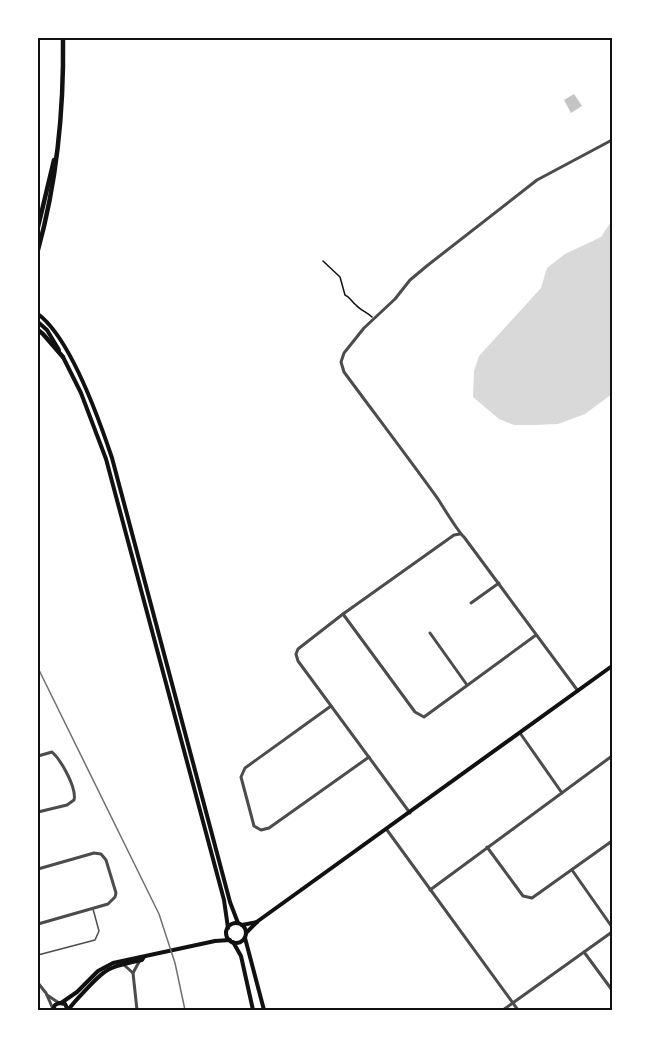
<svg xmlns="http://www.w3.org/2000/svg" width="650" height="1048" viewBox="0 0 650 1048" font-family="'Alegreya Sans',sans-serif">
	<style>
		.water { fill: #d9d9d9 }
		.building { fill: #c4c4c4 }
		.lines { fill: none; stroke-linecap: round; stroke-linejoin: round }
		.path { stroke: #111; stroke-width: 1.5 }
		.service { stroke: #4c4c4c; stroke-width: 1.5 }
		.minor { stroke: #4c4c4c; stroke-width: 3 }
		.secondary { stroke: #111; stroke-width: 4 }
		.primary { stroke: #111; stroke-width: 4.5 }
		.rail { stroke: #707070; stroke-width: 1.5 }
		.neatline { fill: none; stroke: #111; stroke-width: 2 }
	</style>
	<rect width="100%" height="100%" fill="#fff"/>
	<path class="water" d="M612,220V394L585,414L558,424L535,425H514L499,419L473,397L474,371L479,356L541,288L547,268L565,254L601,237Z"/>
	<path class="building" d="M574,94L582,106L571,113L564,100Z"/>
	<g class="lines">
		<path class="path" d="M323,261L340,277L345,295C350,297 351,301 356,305C360,310 367,312 372,317"/>
		<path class="service" d="M38,955L95,940L99,931L93,909"/>
		<g class="minor">
			<path d="M471,603L499,583"/>
			<path d="M343,614L415,712L424,717L536,635"/>
			<path d="M430,633L467,685"/>
			<path d="M578,691L464,537C459,533 443,507 438,499C407,456 375,414 344,372L341,362L344,353L364,328L395,299L410,280L428,265L537,180L612,140"/>
			<path d="M331,706L245,768L241,777L254,826L261,830L269,828L369,757"/>
			<path d="M520,733L562,793"/>
			<path d="M38,756L52,752C61,760 77,788 74,800L67,805L38,812"/>
			<path d="M410,813L298,661L296,654L298,649L343,614L454,535L460,534"/>
			<path d="M387,830L518,1010"/>
			<path d="M487,847L523,896L532,898L612,841"/>
			<path d="M38,869L94,853L101,854L106,860L116,893L115,897L108,904L38,924"/>
			<path d="M572,870L612,927"/>
			<path d="M430,890L612,756"/>
			<path d="M584,952L612,990"/>
			<path d="M123,964L133,973"/>
			<path d="M38,983L46,993L53,1009"/>
			<path d="M47,995L59,1003"/>
			<path d="M137,1010L133,973L140,960"/>
			<path d="M503,1010L612,932"/>
		</g>
		<g class="secondary">
			<path d="M38,314C70,338 99,419 112,458L230,902L238,923"/>
			<path d="M38,322L47,330L59,350"/>
			<path d="M63,357L81,393L106,459L224,900L228,928"/>
			<circle cx="236" cy="933" r="10"/>
			<path d="M242,925L257,922"/>
			<path d="M246,933L258,921L612,666"/>
			<path d="M245,938L264,1010"/>
			<path d="M233,942L241,956L253,1010"/>
			<path d="M61,1003L77,992L98,971L113,963L215,941L230,940"/>
			<path d="M53,1010L55,1005L59,1003L65,1004L68,1010"/>
			<path d="M68,1010C72,1005 76,1000 81,995C105,969 106,967 142,960L144,957"/>
		</g>
		<g class="primary">
			<path d="M38,227L54,160"/>
			<path d="M38,250C57,181 64,109 63,38"/>
			<path d="M38,330L43,334L63,357"/>
		</g>
		<path class="rail" d="M38,668L159,914L175,963L185,1010"/>
	</g>
	<rect width="650" height="1048" fill="none" stroke="#ffffff" stroke-width="78"/>
	<rect x="39" y="39" width="572" height="970" class="neatline"/>
</svg>
